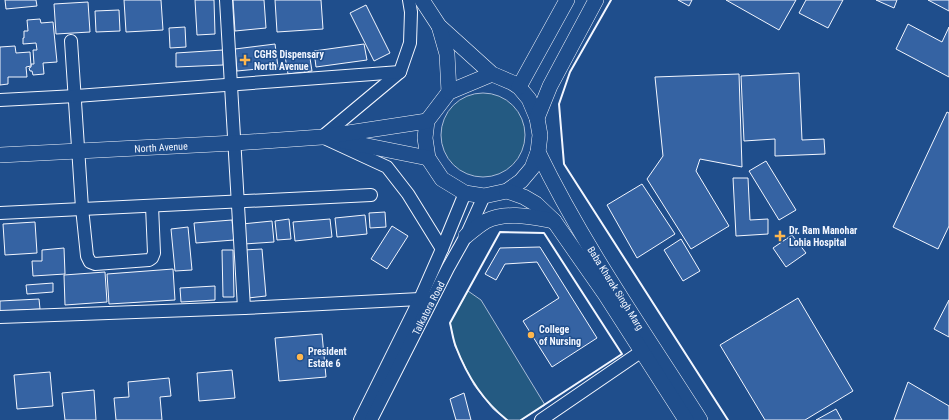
<svg xmlns="http://www.w3.org/2000/svg" width="949" height="420" viewBox="0 0 949 420" font-family="'Roboto Condensed',sans-serif">
	<style>
		.green { fill: #245a82; stroke: #a8bbd7 }
		.building { fill: #3563a3; stroke: #f2f6ff }
		.lines { fill: none; stroke-linecap: round; stroke-linejoin: round }
		.minor-casing { stroke: #f2f6ff; stroke-width: 14 }
		.major-casing { stroke: #f2f6ff; stroke-width: 16 }
		.minor { stroke: #1f4e8c; stroke-width: 12 }
		.major { stroke: #1f4e8c; stroke-width: 15 }
		.wall { stroke: #f2f6ff; stroke-width: 2 }
		.poi-dot { fill: #ffb74d; stroke: #1f4e8c; stroke-width: 1.5 }
		.labels { text-anchor: middle; stroke-width: 3; stroke-linejoin: round; paint-order: stroke }
		.poi-label { font-size: 10px; font-weight: bold; fill: #f2f6ff; stroke: #1f4e8c; text-anchor: start }
		.street-label { font-size: 10px; fill: #f2f6ff; stroke: #1f4e8c }
	</style>
	<rect width="100%" height="100%" fill="#1f4e8c"/>
	<g class="green">
		<circle cx="483" cy="135" r="42"/>
		<path d="M468,291L481,300L545,405L521,420H507L493,409L474,385L455,346L450,323Z"/>
	</g>
	<g class="building">
		<path d="M5,0H36L37,6L6,9Z"/>
		<path d="M124,0H161L163,30L126,32Z"/>
		<path d="M195,0H214L215,34L197,35Z"/>
		<path d="M233,0H264L266,28L235,31Z"/>
		<path d="M275,0H321L323,29L277,32Z"/>
		<path d="M678,0H692L689,6Z"/>
		<path d="M726,0H796L779,30Z"/>
		<path d="M806,0H843L828,28L799,13Z"/>
		<path d="M876,0H897L894,8Z"/>
		<path d="M928,0H949V11Z"/>
		<path d="M88,2L90,32L56,34L54,4Z"/>
		<path d="M366,5L390,53L374,61L350,13Z"/>
		<path d="M119,10L120,31L96,32L95,11Z"/>
		<path d="M40,19L41,23L53,22L57,62L43,63L44,74L33,75L32,71H30L29,68L31,67V64H34L33,50H37L36,43L23,44V38H24V31H28L27,20Z"/>
		<path d="M908,24L942,42L949,27V77L896,49Z"/>
		<path d="M185,27L186,47L170,48L169,28Z"/>
		<path d="M275,44L278,67L237,71L235,49Z"/>
		<path d="M364,44L367,60L316,67L314,51Z"/>
		<path d="M15,46L16,53L30,52L31,66L26,67L27,77H8V84L0,85V47Z"/>
		<path d="M223,50V65L176,67V53Z"/>
		<path d="M309,52L312,71L288,74L285,56Z"/>
		<path d="M799,73L802,140L824,139L825,154L775,156V139L744,141L741,76Z"/>
		<path d="M739,74L742,167L700,159L696,171L729,226L691,249L647,179L663,156L655,77Z"/>
		<path d="M947,112L949,113V226L938,249L893,227Z"/>
		<path d="M766,161L796,210L779,220L749,171Z"/>
		<path d="M733,178H748L750,220L768,219V234L736,236Z"/>
		<path d="M642,184L675,234L637,258L607,205Z"/>
		<path d="M385,212L386,227L370,228L369,213Z"/>
		<path d="M365,215L367,234L337,237L335,218Z"/>
		<path d="M289,219L291,239L277,240L275,221Z"/>
		<path d="M330,219L332,237L295,241L293,222Z"/>
		<path d="M232,220L234,240L196,243L194,223Z"/>
		<path d="M272,221L274,242L244,244L242,224Z"/>
		<path d="M35,222L37,253L5,255L3,224Z"/>
		<path d="M392,226L408,236L387,269L371,259Z"/>
		<path d="M188,227L192,270L175,271L171,229Z"/>
		<path d="M792,235L806,253L786,267L773,248Z"/>
		<path d="M681,239L700,271L683,281L664,250Z"/>
		<path d="M540,247L597,338L552,367L523,321L559,298L537,262L505,264L496,280L485,274L500,248Z"/>
		<path d="M64,248L65,274L33,276L32,261H42V250Z"/>
		<path d="M262,249L266,296L248,298L244,250Z"/>
		<path d="M222,250H233L234,297H223Z"/>
		<path d="M173,269L175,300L109,304L107,274Z"/>
		<path d="M105,272L107,302L65,305L64,275Z"/>
		<path d="M53,283V292L27,294L26,285Z"/>
		<path d="M215,286V300L181,302L180,288Z"/>
		<path d="M798,298L853,391L805,420H765L720,345Z"/>
		<path d="M39,299L40,309L0,311V301Z"/>
		<path d="M949,300V337L934,329Z"/>
		<path d="M322,334L326,377L279,381L275,338Z"/>
		<path d="M232,370L235,398L199,401L197,373Z"/>
		<path d="M50,372L53,406L17,409L14,375Z"/>
		<path d="M169,378L171,396L160,397L162,420H116L114,398L129,397L128,382Z"/>
		<path d="M908,382L949,406V420H894Z"/>
		<path d="M94,390L96,420H65L62,393Z"/>
		<path d="M464,393L471,420H456L450,399Z"/>
		<path d="M836,409L842,420H816Z"/>
	</g>
	<g class="lines">
		<defs>
			<g id="minor">
				<path d="M226,0L244,308"/>
				<path d="M409,0L411,12L410,43L400,72L322,137L387,167L408,194L442,249"/>
				<path d="M71,41L82,208L87,256L90,262L95,264L149,260L152,258L154,253L152,206"/>
				<path d="M0,100L76,96L400,72"/>
				<path d="M0,213L371,195"/>
				<path d="M0,317L244,308L420,299"/>
				<path d="M360,420L420,299L442,249L465,193"/>
				<path d="M371,420L448,268L466,236L484,196"/>
				<path d="M541,420L642,351"/>
			</g>
			<g id="major">
				<path d="M422,0L439,26L492,74L513,83L519,87L529,99L537,118L540,135L538,152L532,168L521,181L507,191L484,196L465,193L442,179L428,158L425,138L427,121L449,92L492,74"/>
				<path d="M439,26L447,54L449,92"/>
				<path d="M519,87L567,0"/>
				<path d="M537,118L550,86L596,0"/>
				<path d="M333,139L428,158"/>
				<path d="M538,152C584,247 644,332 700,420"/>
				<path d="M0,155L235,143L322,137L427,121"/>
				<path d="M507,191L524,197L536,204L554,221L605,294L686,420"/>
				<path d="M466,236C472,231 479,225 486,221C507,211 532,217 554,221"/>
			</g>
		</defs>
		<use href="#minor" class="minor-casing"/>
		<use href="#major" class="major-casing"/>
		<use href="#minor" class="minor"/>
		<use href="#major" class="major"/>
		<g class="wall">
			<path d="M611,0L570,72L559,104L564,164L728,420"/>
			<path d="M507,420C483,401 467,376 456,347C453,340 452,331 450,323L500,232L544,233L622,354L521,420"/>
		</g>
	</g>
	<g class="poi-dot">
		<path d="M243 54h4v4h4v4h-4v4h-4v-4h-4v-4h4z"/>
		<path d="M778 230h4v4h4v4h-4v4h-4v-4h-4v-4h4z"/>
		<circle cx="531" cy="335" r="4"/>
		<circle cx="300" cy="357" r="4"/>
	</g>
	<g class="labels">
		<g class="poi-label">
			<text x="254" y="58">CGHS Dispensary<tspan x="254" dy="12">North Avenue</tspan></text>
			<text x="789" y="234">Dr. Ram Manohar<tspan x="789" dy="12">Lohia Hospital</tspan></text>
			<text x="539" y="333">College<tspan x="539" dy="12">of Nursing</tspan></text>
			<text x="308" y="355">President<tspan x="308" dy="12">Estate 6</tspan></text>
		</g>
		<g class="street-label">
			<text transform="translate(161 147) rotate(-3)" y="4">North Avenue</text>
			<text transform="translate(616 288) rotate(58)" y="4">Baba Kharak Singh Marg</text>
			<text transform="translate(428 308) rotate(-63)" y="4">Talkatora Road</text>
		</g>
	</g>
</svg>
